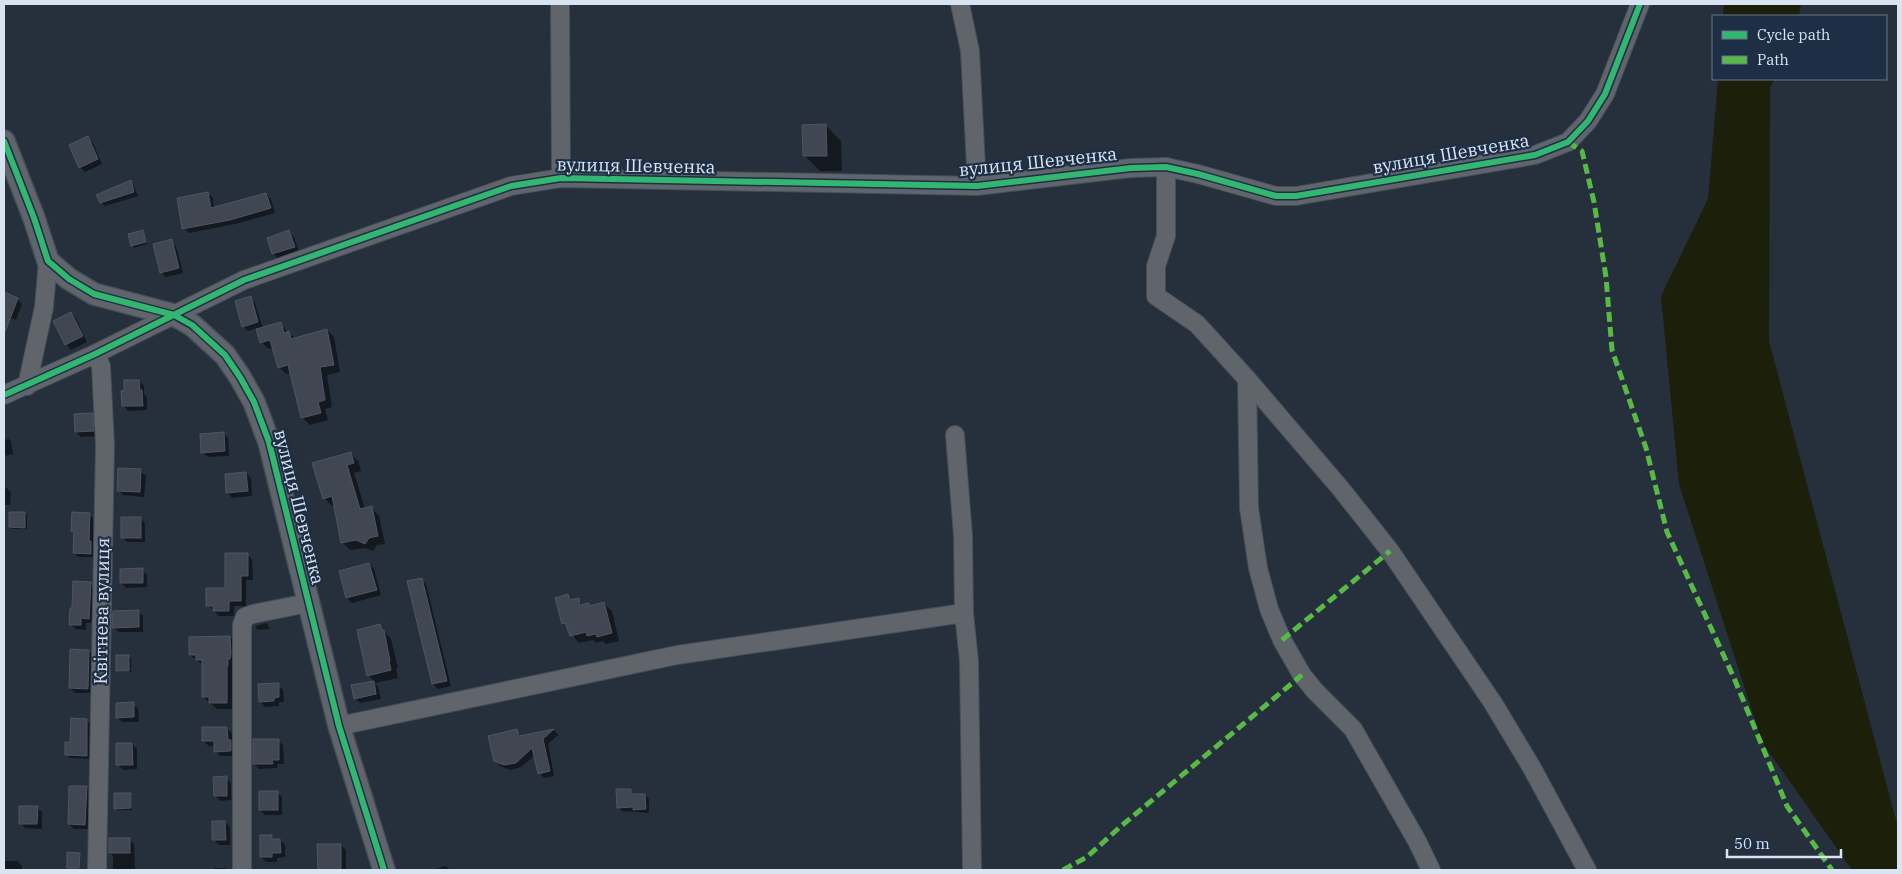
<svg xmlns="http://www.w3.org/2000/svg" width="1902" height="874" viewBox="0 0 1902 874" font-family="'IBM Plex Serif',serif">
	<style>
		.water { fill: #1c1f09 }
		.shadow { fill: #0007 }
		.building { fill: #404752; stroke: #4e5662 }
		.lines { fill: none; stroke-linecap: round; stroke-linejoin: round }
		.minor-casing { stroke: #444d58; stroke-width: 20 }
		.tertiary-casing { stroke: #444d58; stroke-width: 24 }
		.minor { stroke: #60656c; stroke-width: 18 }
		.tertiary { stroke: #60656c; stroke-width: 21 }
		.quiet { stroke: #58b947; stroke-width: 5; stroke-dasharray: 10 5; stroke-linecap: butt }
		.cycleway-casing { stroke: #1d2e45; stroke-width: 9 }
		.cycleway { stroke: #33b770; stroke-width: 6 }
		.labels { text-anchor: middle; stroke-width: 4.5; stroke-linejoin: round; paint-order: stroke }
		.street-label { font-size: 18px; fill: #d9e4f3; stroke: #1d2e45 }
	</style>
	<rect width="100%" height="100%" fill="#262f3c"/>
	<g class="water">
		<path d="M1724,4H1801L1799,16H1723Z"/>
		<path d="M1718,79H1775L1770,87L1769,341L1898,828V870H1852L1762,742L1679,484L1661,296L1708,199Z"/>
	</g>
	<g class="shadow">
		<path d="M825,125L841,141L842,171H820L805,156Z"/>
		<path d="M88,138L93,143L102,164L85,172L80,167Z"/>
		<path d="M130,181L134,186L138,196L105,206L101,202Z"/>
		<path d="M207,193L213,198L214,209L266,194L271,199L275,213L235,224L189,233L184,228Z"/>
		<path d="M142,232L147,244L134,248L132,246Z"/>
		<path d="M289,232L294,237L299,252L278,259L273,254L268,239Z"/>
		<path d="M171,241L176,246L183,273L166,277L161,272Z"/>
		<path d="M4,294L17,299L22,304L16,320L4,316Z"/>
		<path d="M250,298L255,303L263,329L280,324L295,339L327,330L334,337L340,372L327,375L332,407L325,409L328,420L310,425L302,417L292,373L286,374L279,367L273,348L269,349L261,342L257,328L248,331L243,326Z"/>
		<path d="M71,313L76,318L87,342L71,350L66,344Z"/>
		<path d="M139,381L144,386V394L147,397V410L128,411L123,405L125,392Z"/>
		<path d="M92,414L97,419L98,436L81,437L76,432Z"/>
		<path d="M223,433L228,438L229,456L208,457L202,452Z"/>
		<path d="M9,439L11,441L13,454L4,456V440Z"/>
		<path d="M350,453L358,461L361,471L354,473L365,509L372,508L379,516L385,544L377,545L373,551L365,548L350,550L342,542L335,505L332,506L324,498Z"/>
		<path d="M140,471L146,476L144,497L123,495L118,490Z"/>
		<path d="M246,473L251,478L252,496L232,498L227,492Z"/>
		<path d="M4,486L11,492L10,505H4Z"/>
		<path d="M25,513L27,515V529H12L10,526Z"/>
		<path d="M89,514L93,518V545L95,547L94,557H78L74,553L75,534L73,531Z"/>
		<path d="M140,518L145,523V542H127L122,537Z"/>
		<path d="M247,554L252,559L253,580H246V606H234V616H219L208,605L227,589Z"/>
		<path d="M369,564L374,569L381,595L352,603L347,598Z"/>
		<path d="M142,570L147,575V587L126,588L121,582Z"/>
		<path d="M421,579L426,584L451,686L438,689L433,684Z"/>
		<path d="M90,583L95,588L94,623H86V630L76,629L70,624L73,609Z"/>
		<path d="M568,596L573,601L578,600L584,606L588,604L591,607L604,604L612,611L619,641L606,644L603,641L596,643L593,640L579,643L563,623Z"/>
		<path d="M138,611L143,616V632H119L113,627Z"/>
		<path d="M267,623L270,629L258,630L256,628V626Z"/>
		<path d="M380,626L391,639L398,668L396,669L398,678L375,683L378,687L381,699L360,703L355,698L352,686L375,682L368,675Z"/>
		<path d="M230,637L237,644L234,673H233L234,709H217L203,697V665L190,655Z"/>
		<path d="M89,651L94,656L92,693H75L70,688Z"/>
		<path d="M128,656L131,658V672H119L117,670Z"/>
		<path d="M278,685L283,690L284,702H279V706L265,707L260,701Z"/>
		<path d="M133,704L138,709L139,722H122L117,717Z"/>
		<path d="M86,720L90,724V759L70,758L66,754Z"/>
		<path d="M227,728L232,733V742L236,746V756H220L215,751V746H209L203,741Z"/>
		<path d="M554,730L558,735L548,744L554,776L544,778L539,773L535,755L521,767L510,770L500,766L495,760L517,731L522,737Z"/>
		<path d="M277,740L283,745L284,764H277V768L259,769L254,764Z"/>
		<path d="M132,744L137,749V769L123,770L118,764Z"/>
		<path d="M226,778L231,783V800L220,801L215,795Z"/>
		<path d="M86,787L92,792L90,829H74L69,824Z"/>
		<path d="M630,790L634,796L645,795L649,799V813L622,811L618,807Z"/>
		<path d="M277,792L282,797V815H265L260,810Z"/>
		<path d="M130,794L132,796V810H118L115,808Z"/>
		<path d="M37,807L42,812V829L25,828L20,823Z"/>
		<path d="M225,822L230,827V845H219L214,840Z"/>
		<path d="M271,836L275,840H280L285,845V857L277,858V862H266L261,857Z"/>
		<path d="M129,839L134,844L135,870H113V856L110,853Z"/>
		<path d="M319,845H341L346,850V870H319Z"/>
		<path d="M4,861H18L22,866V870H4Z"/>
		<path d="M446,866L450,870H432Z"/>
		<path d="M214,868H225L227,870H214Z"/>
	</g>
	<g class="building">
		<path d="M826,124L827,156H803L802,125Z"/>
		<path d="M88,136L98,159L79,168L69,145Z"/>
		<path d="M131,180L134,192L100,203L96,195Z"/>
		<path d="M208,192L211,208L266,193L271,208L230,220L182,229L177,198Z"/>
		<path d="M143,230L146,242L131,246L128,234Z"/>
		<path d="M289,230L295,247L272,254L267,238Z"/>
		<path d="M172,239L179,268L160,273L153,244Z"/>
		<path d="M4,292L18,298L5,332H4Z"/>
		<path d="M251,296L258,322L242,327L235,301Z"/>
		<path d="M71,312L83,336L65,345L53,321Z"/>
		<path d="M281,322L284,333L289,331L291,339L327,329L334,365L320,367L325,400L318,402L321,413L301,418L288,365L278,368L270,340L260,343L256,329Z"/>
		<path d="M124,380H139L140,390H142L143,406H122L121,391H124Z"/>
		<path d="M93,413L94,431L75,432L74,414Z"/>
		<path d="M224,432L225,451L201,453L200,434Z"/>
		<path d="M351,452L354,463L347,465L360,509L372,506L378,536L369,538L365,544L356,540L341,543L332,496L323,499L312,463Z"/>
		<path d="M118,468L141,469L140,492L117,491Z"/>
		<path d="M246,472L248,491L226,493L225,474Z"/>
		<path d="M9,512H25V528L9,527Z"/>
		<path d="M72,512L90,513L89,541H91V554L73,553L74,532L71,531Z"/>
		<rect x="121" y="517" width="20" height="21"/>
		<path d="M225,553H248V576H241V601H229V611H213V606H206V588H225Z"/>
		<path d="M369,563L377,590L346,598L339,571Z"/>
		<path d="M143,568V583H120V569Z"/>
		<path d="M422,578L447,681L432,684L407,581Z"/>
		<path d="M73,581L91,582L89,619L81,618V625H69L70,608H72Z"/>
		<path d="M568,594L570,600L579,598L580,605L589,603V606L604,602L612,633L597,637L596,634L587,636L586,632L570,636L565,623L562,624L555,598Z"/>
		<path d="M139,610V627L112,628L113,611Z"/>
		<path d="M380,624L382,630H384L390,661H389L391,670L367,676L357,630Z"/>
		<path d="M230,636L231,653L230,659H228V666H227V703H209V697H202V660H196V655H189V637Z"/>
		<path d="M70,649L89,650L88,689L69,688Z"/>
		<rect x="116" y="655" width="13" height="16"/>
		<path d="M374,681L376,694L354,699L351,685Z"/>
		<path d="M279,683V697L274,698V701L259,702L258,684Z"/>
		<path d="M134,702V717L116,718V703Z"/>
		<path d="M71,718L87,719V756L65,755V742H70Z"/>
		<path d="M202,727H227L228,740H231V751L214,752V741H202Z"/>
		<path d="M517,729L519,736L554,729L543,739L550,771L538,774L532,748L516,763L504,765L494,761L488,736Z"/>
		<path d="M253,739H279V760H272L273,764H253Z"/>
		<path d="M116,743H132L133,765H116Z"/>
		<path d="M227,776V796H214L213,777Z"/>
		<path d="M69,786H87L85,825L68,824Z"/>
		<path d="M616,789H631V794H645L646,809L633,810V807L617,808Z"/>
		<rect x="259" y="791" width="19" height="19"/>
		<path d="M114,793H131V808L114,809Z"/>
		<path d="M19,806H38L37,824H19Z"/>
		<path d="M212,821H225L226,840H212Z"/>
		<path d="M260,835H272V839H280L281,853H272V857H260Z"/>
		<rect x="109" y="838" width="21" height="15"/>
		<path d="M317,844H341V870H318Z"/>
		<path d="M67,852L80,853L79,868H67Z"/>
	</g>
	<g class="lines">
		<defs>
			<g id="minor">
				<path d="M560,4L561,178"/>
				<path d="M960,4L970,51L977,186"/>
				<path d="M1166,167V236L1156,266V296L1197,324L1247,379L1341,489L1390,551L1493,703L1532,768L1587,870"/>
				<path d="M95,354L101,366L105,445L97,870"/>
				<path d="M1247,379L1249,508L1258,568L1269,609L1282,640L1302,675L1315,691L1353,729L1417,841L1431,870"/>
				<path d="M27,386L44,307L48,261"/>
				<path d="M4,395L95,354L244,280L511,186L561,178L977,186L1131,168L1166,167L1198,174L1276,196H1296L1535,155L1568,142L1588,121L1605,94L1640,4"/>
				<path d="M964,613L969,661L972,870"/>
				<path d="M339,726L677,655L964,613L963,536L955,435"/>
				<path d="M242,870V625L245,617L253,614L308,603"/>
			</g>
			<path id="tertiary" d="M4,141L34,218L48,261L69,279L94,294L174,315L192,325L225,355L240,377L254,402L269,442L339,726L384,870"/>
		</defs>
		<use href="#minor" class="minor-casing"/>
		<use href="#tertiary" class="tertiary-casing"/>
		<use href="#minor" class="minor"/>
		<use href="#tertiary" class="tertiary"/>
		<g class="quiet">
			<path d="M1568,142L1582,151L1594,202L1606,277L1612,350L1646,448L1667,532L1734,678L1787,806L1832,870"/>
			<path d="M1282,640L1390,551"/>
			<path d="M1063,870L1087,857L1120,827L1302,675"/>
		</g>
		<defs>
			<g id="cycleway">
				<path d="M4,141L34,218L48,261L69,279L94,294L174,315L192,325L225,355L240,377L254,402L269,442L339,726L384,870"/>
				<path d="M4,395L95,354L244,280L511,186L561,178L977,186L1131,168L1166,167L1198,174L1276,196H1296L1535,155L1568,142L1588,121L1605,94L1640,4"/>
			</g>
		</defs>
		<use href="#cycleway" class="cycleway-casing"/>
		<use href="#cycleway" class="cycleway"/>
	</g>
	<g class="labels">
		<g class="street-label">
			<text transform="translate(1451 154) rotate(-10)" y="6">вулиця Шевченка</text>
			<text transform="translate(1038 162) rotate(-6)" y="6">вулиця Шевченка</text>
			<text transform="translate(636 166) rotate(1)" y="6">вулиця Шевченка</text>
			<text transform="translate(299 507) rotate(76)" y="6">вулиця Шевченка</text>
			<text transform="translate(102 611) rotate(-89)" y="6">Квітнева вулиця</text>
		</g>
	</g>
	<rect width="1902" height="874" fill="none" stroke="#d9e4f3" stroke-width="10"/>
	<rect x="1712" y="15" width="175" height="65" fill="#1d2e45" stroke="#68778b"/>
	<rect x="1722" y="31" width="25" height="8" fill="#33b770" stroke="#68778b"/>
	<text x="1757" y="40" font-size="15" fill="#d9e4f3">Cycle path</text>
	<rect x="1722" y="56" width="25" height="8" fill="#58b947" stroke="#68778b"/>
	<text x="1757" y="65" font-size="15" fill="#d9e4f3">Path</text>
	<path d="M1727 849v8h114v-8" fill="none" stroke="#d9e4f3" stroke-width="2.5"/>
	<text x="1734" y="849" font-size="15" fill="#d9e4f3" stroke="#1d2e45" stroke-width="4" paint-order="stroke">50 m</text>
</svg>
